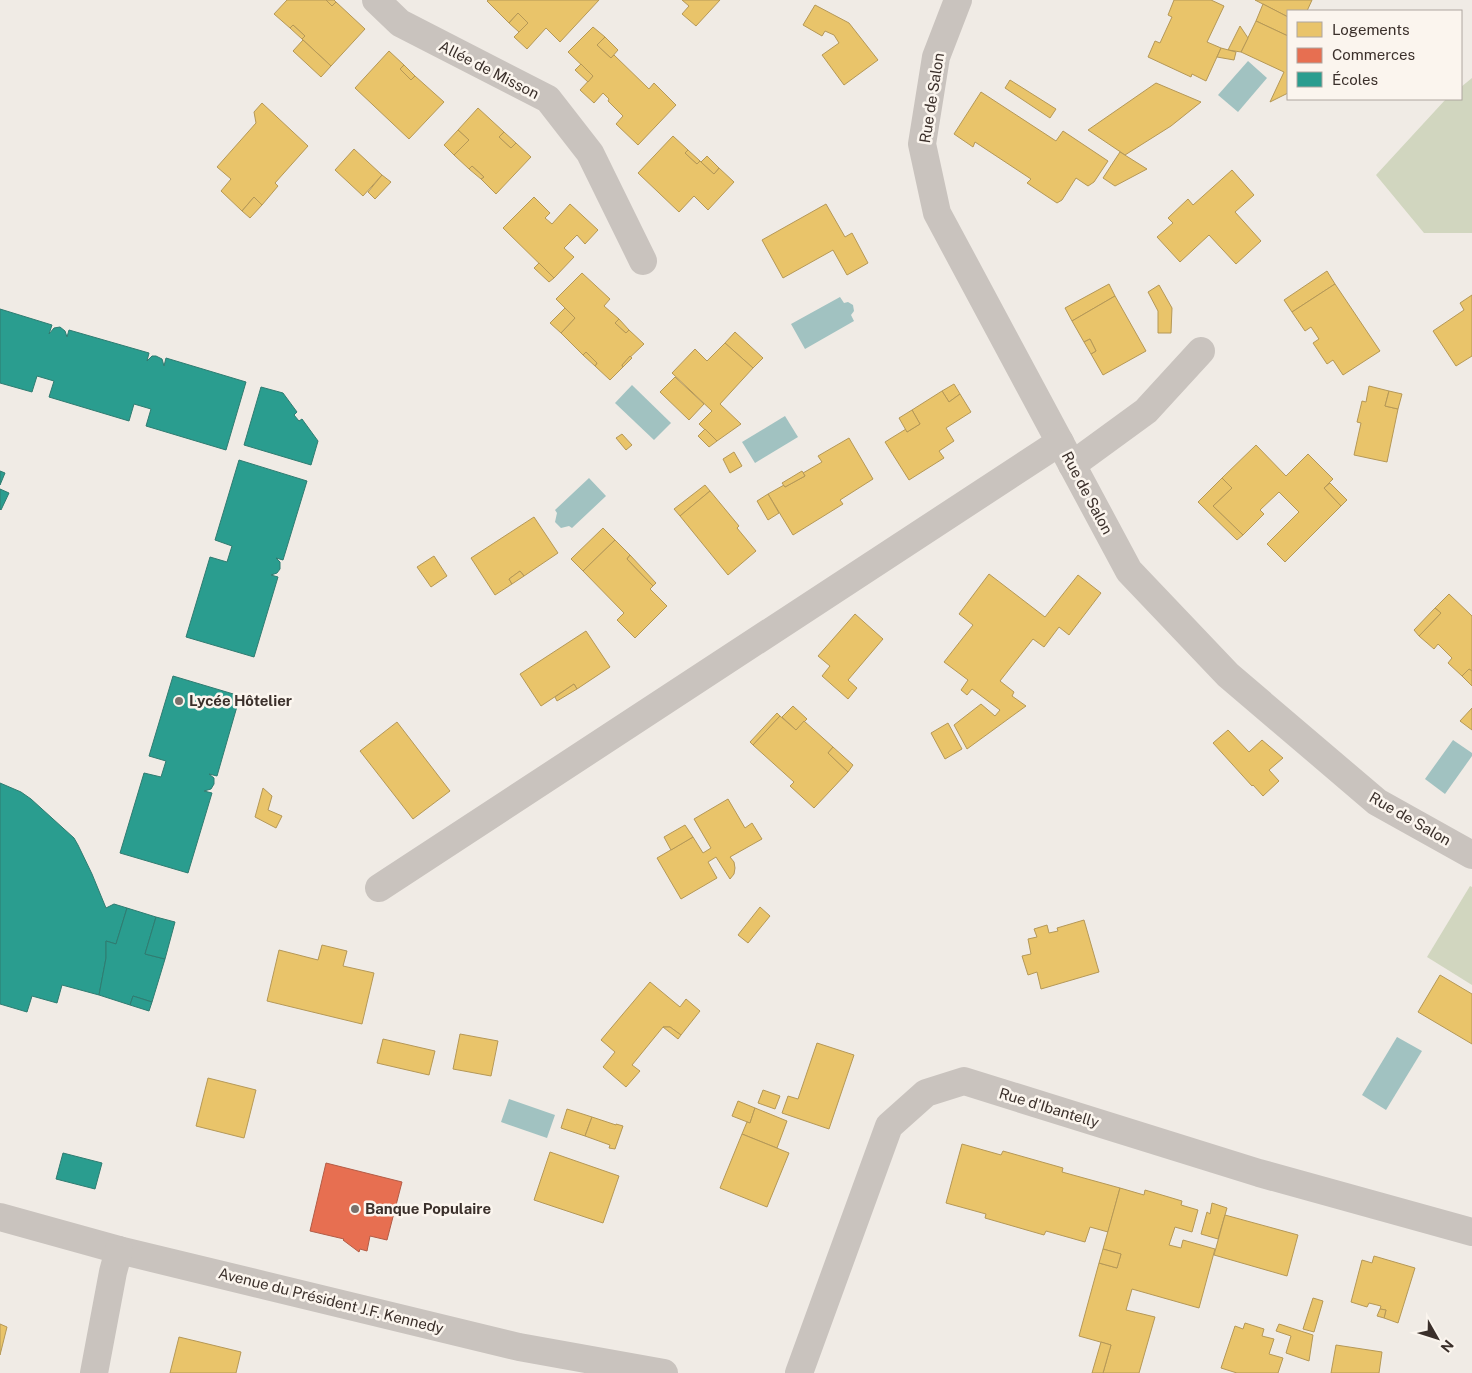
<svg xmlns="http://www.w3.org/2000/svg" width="1472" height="1373" viewBox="0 0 1472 1373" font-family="'Public Sans',sans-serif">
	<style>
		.green { fill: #d1d6bf }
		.water { fill: #a1c2c1 }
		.homes { fill: #e9c46a; stroke: #b59857 }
		.shops { fill: #e76f51; stroke: #b35c46 }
		.schools { fill: #2a9d8f; stroke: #2f7c71 }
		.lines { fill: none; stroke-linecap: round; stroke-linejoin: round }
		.minor { stroke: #c9c3be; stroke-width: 28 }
		.poi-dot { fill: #7a716c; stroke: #fbf5ee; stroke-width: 2 }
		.labels { text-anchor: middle; stroke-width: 5; stroke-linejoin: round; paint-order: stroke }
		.street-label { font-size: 15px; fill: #3b302b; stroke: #fbf5ee }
		.poi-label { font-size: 15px; font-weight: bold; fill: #3b302b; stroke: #fbf5ee; text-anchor: start }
	</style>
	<rect width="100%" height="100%" fill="#f0ebe5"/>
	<g class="green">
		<path d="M1472,78V233H1424L1376,175L1446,99H1461V87Z"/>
		<path d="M1470,886L1472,887V985L1427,957Z"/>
	</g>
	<g class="water">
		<path d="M1248,61L1267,78L1238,112L1218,95Z"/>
		<path d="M840,297L844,303L848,302L853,305L854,311L851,315L854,321L805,349L791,324Z"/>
		<path d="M632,385L671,423L654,440L615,403Z"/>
		<path d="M785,416L798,437L755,463L742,442Z"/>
		<path d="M589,478L606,496L572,528L569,526L561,528L555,522L557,513L555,510Z"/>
		<path d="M1453,740L1472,753V756L1445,794L1425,779Z"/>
		<path d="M1397,1037L1422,1051L1386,1110L1362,1095Z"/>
		<path d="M509,1099L555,1115L547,1138L501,1122Z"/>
	</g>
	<g class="homes">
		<path d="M287,0H326L332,6L336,2L365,29L331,66L302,39L305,36L293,25L290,28L274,14Z"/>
		<path d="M326,0H334L336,2L332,6Z"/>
		<path d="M488,0H599L560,42L546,28L527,49L514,37L528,23L518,13L509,23L487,1Z"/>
		<path d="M682,0H720L696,26L682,14L689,6Z"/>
		<path d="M1174,0H1211L1224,6L1207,42L1221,48L1206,81L1192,74L1191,77L1148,57L1155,41L1160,43L1172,17L1168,15Z"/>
		<path d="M1255,0H1312L1307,11H1288V17Z"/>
		<path d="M1263,4L1288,17V36L1256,21Z"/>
		<path d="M815,5L849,23L878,60L844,85L822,55L839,43L834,35L825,31L822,36L803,25Z"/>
		<path d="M518,13L528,23L519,32L509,23Z"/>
		<path d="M1256,21L1288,36V93L1270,102L1284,72L1241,52Z"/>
		<path d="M293,25L305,36L302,39L290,28Z"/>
		<path d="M1240,26L1248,38L1241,52L1228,50Z"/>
		<path d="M593,27L605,37L597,45L611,58L614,55L649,89L654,83L676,105L638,145L616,124L623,116L608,101L609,99L603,93L594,103L580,90L593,76L568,52Z"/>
		<path d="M605,37L618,50L611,58L597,45Z"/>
		<path d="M303,40L331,66L321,77L293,51Z"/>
		<path d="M1221,48L1236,52L1234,60L1217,57Z"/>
		<path d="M389,51L404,65L400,69L411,80L415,76L444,102L409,139L355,88Z"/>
		<path d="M581,64L593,76L588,82L575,70Z"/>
		<path d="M404,65L415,76L411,80L400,69Z"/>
		<path d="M1010,80L1056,109L1050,118L1005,88Z"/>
		<path d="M1156,83L1201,102L1171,126L1125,155L1088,130Z"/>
		<path d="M981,92L1056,141L1063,131L1108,161L1094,182L1088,186L1076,178L1062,200L1057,203L1027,183L1031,179L975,142L973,147L954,134Z"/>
		<path d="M262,103L308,146L275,183L278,186L262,205L254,197L242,211L221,191L231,179L217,167L256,123L254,112Z"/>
		<path d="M478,108L504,132L499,137L511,148L516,143L531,157L496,194L481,179L484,177L472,166L469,169L454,155L469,140L458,130Z"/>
		<path d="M458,130L469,140L454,155L444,145Z"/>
		<path d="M504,132L516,143L511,148L499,137Z"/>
		<path d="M673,136L688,150L685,153L697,164L700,161L714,174L719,168L734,182L708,210L694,196L679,212L638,173Z"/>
		<path d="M354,149L382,175L363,196L335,170Z"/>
		<path d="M688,150L700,161L697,164L685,153Z"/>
		<path d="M1120,152L1147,169L1115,186L1103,178Z"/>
		<path d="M707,156L719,168L714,174L701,162Z"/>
		<path d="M472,166L484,177L481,179L469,169Z"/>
		<path d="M1232,170L1254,195L1235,212L1261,241L1236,264L1209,235L1180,262L1157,237L1173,223L1168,218L1188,199L1193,205Z"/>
		<path d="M382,175L391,182L375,199L368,192Z"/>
		<path d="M254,197L262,205L250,218L242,211Z"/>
		<path d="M534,197L550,213L545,218L552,224L570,204L598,230L585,244L577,235L564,248L574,257L554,278L503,228Z"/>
		<path d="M826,204L845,237L852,233L868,263L847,275L833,250L783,278L762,240Z"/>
		<path d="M539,263L554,278L549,282L534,268Z"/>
		<path d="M1327,271L1335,284L1292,312L1284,300Z"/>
		<path d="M582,273L610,299L604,306L619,319L615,323L626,333L629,330L644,344L622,365L623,367L610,380L595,366L597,363L586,352L583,355L561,333L575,318L556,299Z"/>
		<path d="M1109,284L1115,296L1072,321L1065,308Z"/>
		<path d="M1335,284L1380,351L1343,375L1333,360L1327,364L1313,343L1319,339L1311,327L1305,331L1292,312Z"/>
		<path d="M1159,285L1172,308L1171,333H1158V311L1148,292Z"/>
		<path d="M1472,295V356L1456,366L1433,331L1464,310L1460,303Z"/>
		<path d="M1115,296L1146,351L1103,375L1091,354L1096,351L1090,339L1084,342L1072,321Z"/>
		<path d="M565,308L575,318L561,333L550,323Z"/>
		<path d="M619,319L629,330L626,333L615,323Z"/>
		<path d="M735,332L763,358L753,368L725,343Z"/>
		<path d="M1090,339L1096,351L1091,354L1084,342Z"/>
		<path d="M725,343L753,368L720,404L741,424L717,441L699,424L712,411L672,373L695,349L707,361Z"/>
		<path d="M586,352L597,363L595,366L583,355Z"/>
		<path d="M630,356L632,358L623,367L622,365Z"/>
		<path d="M675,377L704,404L689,420L660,392Z"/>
		<path d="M954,384L960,394L949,402L942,391Z"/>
		<path d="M1369,386L1389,391L1385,406L1398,409L1387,462L1354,455L1361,423L1357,422L1362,401L1366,402Z"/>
		<path d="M942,391L949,402L960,394L971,412L946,428L954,441L939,451L944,458L909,480L885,442L906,429L907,432L920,424L912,410Z"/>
		<path d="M1389,391L1402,394L1398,409L1385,406Z"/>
		<path d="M912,410L920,424L907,432L899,418Z"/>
		<path d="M705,429L717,441L709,447L698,436Z"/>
		<path d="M622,434L632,445L626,450L616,438Z"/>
		<path d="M849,438L873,479L840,500L843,504L793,535L768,494L784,485L785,487L805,476L803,473L822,462L818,456Z"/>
		<path d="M1256,445L1286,476L1308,454L1333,479L1324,488L1341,506L1285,562L1267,544L1299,512L1279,492L1260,510L1264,514L1243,535L1213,506L1232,488L1222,478Z"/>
		<path d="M734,452L742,466L730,473L723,459Z"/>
		<path d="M802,471L805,476L785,487L782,483Z"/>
		<path d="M1222,478L1232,488L1213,506L1243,535L1237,540L1198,502Z"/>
		<path d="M1330,483L1347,500L1341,506L1324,488Z"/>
		<path d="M705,485L710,491L680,516L674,509Z"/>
		<path d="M710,491L739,526L737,528L756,551L728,575L680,516Z"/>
		<path d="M768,494L779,513L768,520L757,501Z"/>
		<path d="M534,517L558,553L524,576L520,571L509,579L512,584L495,595L471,558Z"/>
		<path d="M603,528L615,540L583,571L571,559Z"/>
		<path d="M615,540L630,555L627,559L653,586L650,589L667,606L635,638L617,620L624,613L583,571Z"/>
		<path d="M630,555L656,583L653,586L627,559Z"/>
		<path d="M434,556L447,576L431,587L417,567Z"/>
		<path d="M520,571L524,576L512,584L509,579Z"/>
		<path d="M989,574L1045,617L1078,575L1101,593L1069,635L1059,627L1044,647L1033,639L1000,681L1014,692L1012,696L1026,706L967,749L954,725L981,704L995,716L1000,710L972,689L967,695L961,690L968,680L944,662L973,625L959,614Z"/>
		<path d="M1449,594L1472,616V671L1469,669L1462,676L1448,663L1452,658L1438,644L1434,649L1419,636L1441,613L1435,608Z"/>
		<path d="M1435,608L1441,613L1419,636L1414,630Z"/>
		<path d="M855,614L883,639L848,680L857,688L848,699L822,676L830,666L818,656Z"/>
		<path d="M586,631L610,667L577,689L574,684L541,706L520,674Z"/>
		<path d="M1469,669L1472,671V686L1462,676Z"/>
		<path d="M574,684L577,689L557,701L555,697Z"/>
		<path d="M793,706L807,719L796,730L782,717Z"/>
		<path d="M1472,708V730L1460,721Z"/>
		<path d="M777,713L780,716L753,745L750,742Z"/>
		<path d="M780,716L796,730L804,721L833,747L828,753L848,772L814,808L790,786L794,782L753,745Z"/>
		<path d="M397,722L450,791L413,819L360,751Z"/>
		<path d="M948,723L962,749L945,759L931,733Z"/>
		<path d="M1228,730L1249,752L1262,740L1283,758L1269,770L1279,781L1263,796L1253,785L1252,786L1213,743Z"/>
		<path d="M833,747L853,765L848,772L828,753Z"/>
		<path d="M263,788L272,796L268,810L282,816L276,828L255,817Z"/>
		<path d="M728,799L745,828L752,823L762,839L730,857L734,862L735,868L734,874L730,879L716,857L708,862L717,878L681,899L657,858L693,837L703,853L711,848L694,819Z"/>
		<path d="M685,825L693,837L671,850L664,837Z"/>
		<path d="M760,907L770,916L748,943L738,935Z"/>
		<path d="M1084,920L1099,972L1041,989L1037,972L1028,975L1022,956L1031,954L1028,939L1037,937L1034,929L1047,925L1049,933L1058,931L1057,928Z"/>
		<path d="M322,945L347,951L343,966L374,973L362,1024L267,1001L279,950L318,960Z"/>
		<path d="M1440,975L1472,994V1044L1418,1012Z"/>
		<path d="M650,982L680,1007L686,999L700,1011L681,1035L670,1027H663L632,1065L640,1071L626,1087L603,1067L615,1052L601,1040Z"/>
		<path d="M663,1027H670L681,1035L678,1039Z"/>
		<path d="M460,1034L498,1041L491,1076L453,1069Z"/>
		<path d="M383,1039L435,1051L429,1075L377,1063Z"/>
		<path d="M817,1043L854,1055L829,1129L782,1113L788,1096L798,1099Z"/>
		<path d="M208,1078L256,1090L244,1138L196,1126Z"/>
		<path d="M763,1090L780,1096L775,1109L758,1103Z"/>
		<path d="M738,1101L755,1108L750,1123L732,1116Z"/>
		<path d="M755,1108L787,1121L777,1148L742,1134L747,1122L750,1123Z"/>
		<path d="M567,1109L592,1117L585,1136L561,1128Z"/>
		<path d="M592,1117L616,1125V1124L623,1126L615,1149L609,1148L610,1145L585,1136Z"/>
		<path d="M742,1134L789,1153L767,1207L720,1188Z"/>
		<path d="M962,1144L1001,1155L1003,1151L1063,1168L1062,1172L1120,1188L1108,1232L1090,1227L1085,1242L1046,1231L1044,1235L985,1218L986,1214L946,1203Z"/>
		<path d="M550,1152L619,1176L603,1223L534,1200Z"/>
		<path d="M1120,1188L1144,1195L1145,1190L1182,1201L1181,1205L1198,1210L1192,1232L1175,1227L1169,1245L1181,1248L1183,1240L1215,1249L1199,1308L1132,1289L1126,1310L1155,1317L1139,1373H1103L1111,1345L1079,1336L1099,1263L1117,1268L1121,1254L1103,1249Z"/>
		<path d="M1212,1203L1227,1208L1218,1239L1201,1234L1207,1212L1210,1214Z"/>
		<path d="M1225,1215L1298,1235L1287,1276L1214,1255Z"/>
		<path d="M1103,1249L1121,1254L1117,1268L1099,1263Z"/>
		<path d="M1374,1256L1415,1268L1398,1323L1384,1318L1386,1310L1380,1309L1381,1306L1369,1303L1367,1307L1351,1302L1362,1260L1372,1263Z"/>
		<path d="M1313,1298L1323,1301L1314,1332L1303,1329Z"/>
		<path d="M1380,1309L1386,1310L1384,1318L1377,1316Z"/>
		<path d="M1245,1323L1264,1329L1262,1336L1274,1339L1269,1354L1283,1358L1278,1373H1237L1221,1368L1235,1326L1243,1329Z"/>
		<path d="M0,1324L7,1327L0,1355Z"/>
		<path d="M1279,1324L1313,1335L1309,1361L1286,1353L1291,1336L1276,1331Z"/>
		<path d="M179,1337L241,1352L236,1373H170Z"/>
		<path d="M1101,1342L1111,1345L1103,1373H1092Z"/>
		<path d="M1336,1345L1382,1352L1379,1373H1331Z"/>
	</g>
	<path class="shops" d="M326,1163L402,1182L387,1240L370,1236L367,1251L360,1249L359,1252L343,1240L344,1239L310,1231Z"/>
	<g class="schools">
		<path d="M0,309L52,325L49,334L54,328L60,327L65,331L67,337L69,330L149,353L147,361L152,356H156L162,359L164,366L166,358L246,382L226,450L146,426L151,409L134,404L129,421L49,397L54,381L37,376L32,392L0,383Z"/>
		<path d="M261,387L283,393L297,412L294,415L299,421L302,419L318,441L311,465L244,445Z"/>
		<path d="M239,460L307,481L283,560L276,558L280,562V569L277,573L271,575L278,577L254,657L186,637L210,557L227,562L232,546L215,540Z"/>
		<path d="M0,471L5,473L0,485Z"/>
		<path d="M0,489L9,493L1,510L0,509Z"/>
		<path d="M173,676L240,696L217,776L209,774L214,778V784L211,789L204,791L212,793L188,873L120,853L144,773L161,777L166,761L149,756Z"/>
		<path d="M0,783L21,792L31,799L74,838L78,845L92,874L106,908L114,904L127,908L116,944L106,941V958L99,995L62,985L57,1003L32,996L27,1012L0,1004Z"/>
		<path d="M127,908L156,917L145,954L165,959L152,1002L133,996L130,1005L99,995L106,958V941L116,944Z"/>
		<path d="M156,917L175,922L165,959L145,954Z"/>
		<path d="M133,996L152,1002L149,1011L130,1005Z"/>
		<path d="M63,1153L102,1163L95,1189L56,1179Z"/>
	</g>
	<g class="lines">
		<g class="minor">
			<path d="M376,0L400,23L548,99L590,153L643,261"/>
			<path d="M958,0L936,57L922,144L937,213L1129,571L1228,675L1377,802L1472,855"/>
			<path d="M1072,465L1146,411L1201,351"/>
			<path d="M379,888L1060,442"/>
			<path d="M0,1217L119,1250L519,1347L664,1373"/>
			<path d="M94,1373L113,1272L119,1250"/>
			<path d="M799,1373L889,1126L926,1093L964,1081L1259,1173L1472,1232"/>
		</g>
	</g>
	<g class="poi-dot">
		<circle cx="179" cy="701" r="5"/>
		<circle cx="355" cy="1209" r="5"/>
	</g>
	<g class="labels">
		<g class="street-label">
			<text transform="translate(489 70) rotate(27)" y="5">Allée de Misson</text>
			<text transform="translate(932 98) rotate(-81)" y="5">Rue de Salon</text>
			<text transform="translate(1087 493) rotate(62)" y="5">Rue de Salon</text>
			<text transform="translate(1410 819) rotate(30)" y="5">Rue de Salon</text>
			<text transform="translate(1049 1108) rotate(17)" y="5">Rue d'Ibantelly</text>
			<text transform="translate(331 1301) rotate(14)" y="5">Avenue du Président J.F. Kennedy</text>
		</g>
		<g class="poi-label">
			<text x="189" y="706">Lycée Hôtelier</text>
			<text x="365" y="1214">Banque Populaire</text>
		</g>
	</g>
	<rect x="1287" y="10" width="175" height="90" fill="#fbf5ee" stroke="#aea6a0"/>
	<rect x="1297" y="22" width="25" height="15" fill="#e9c46a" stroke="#aea6a0"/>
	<text x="1332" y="35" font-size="15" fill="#3b302b">Logements</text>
	<rect x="1297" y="48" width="25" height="15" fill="#e76f51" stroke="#aea6a0"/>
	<text x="1332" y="60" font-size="15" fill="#3b302b">Commerces</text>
	<rect x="1297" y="72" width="25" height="15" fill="#2a9d8f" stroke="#aea6a0"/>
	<text x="1332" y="85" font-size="15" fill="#3b302b">Écoles</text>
	<g transform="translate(1437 1338) rotate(129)" stroke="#fbf5ee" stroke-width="4" paint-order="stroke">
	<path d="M0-4L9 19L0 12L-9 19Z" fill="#3b302b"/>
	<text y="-8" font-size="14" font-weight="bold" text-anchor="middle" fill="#3b302b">N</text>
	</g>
</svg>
